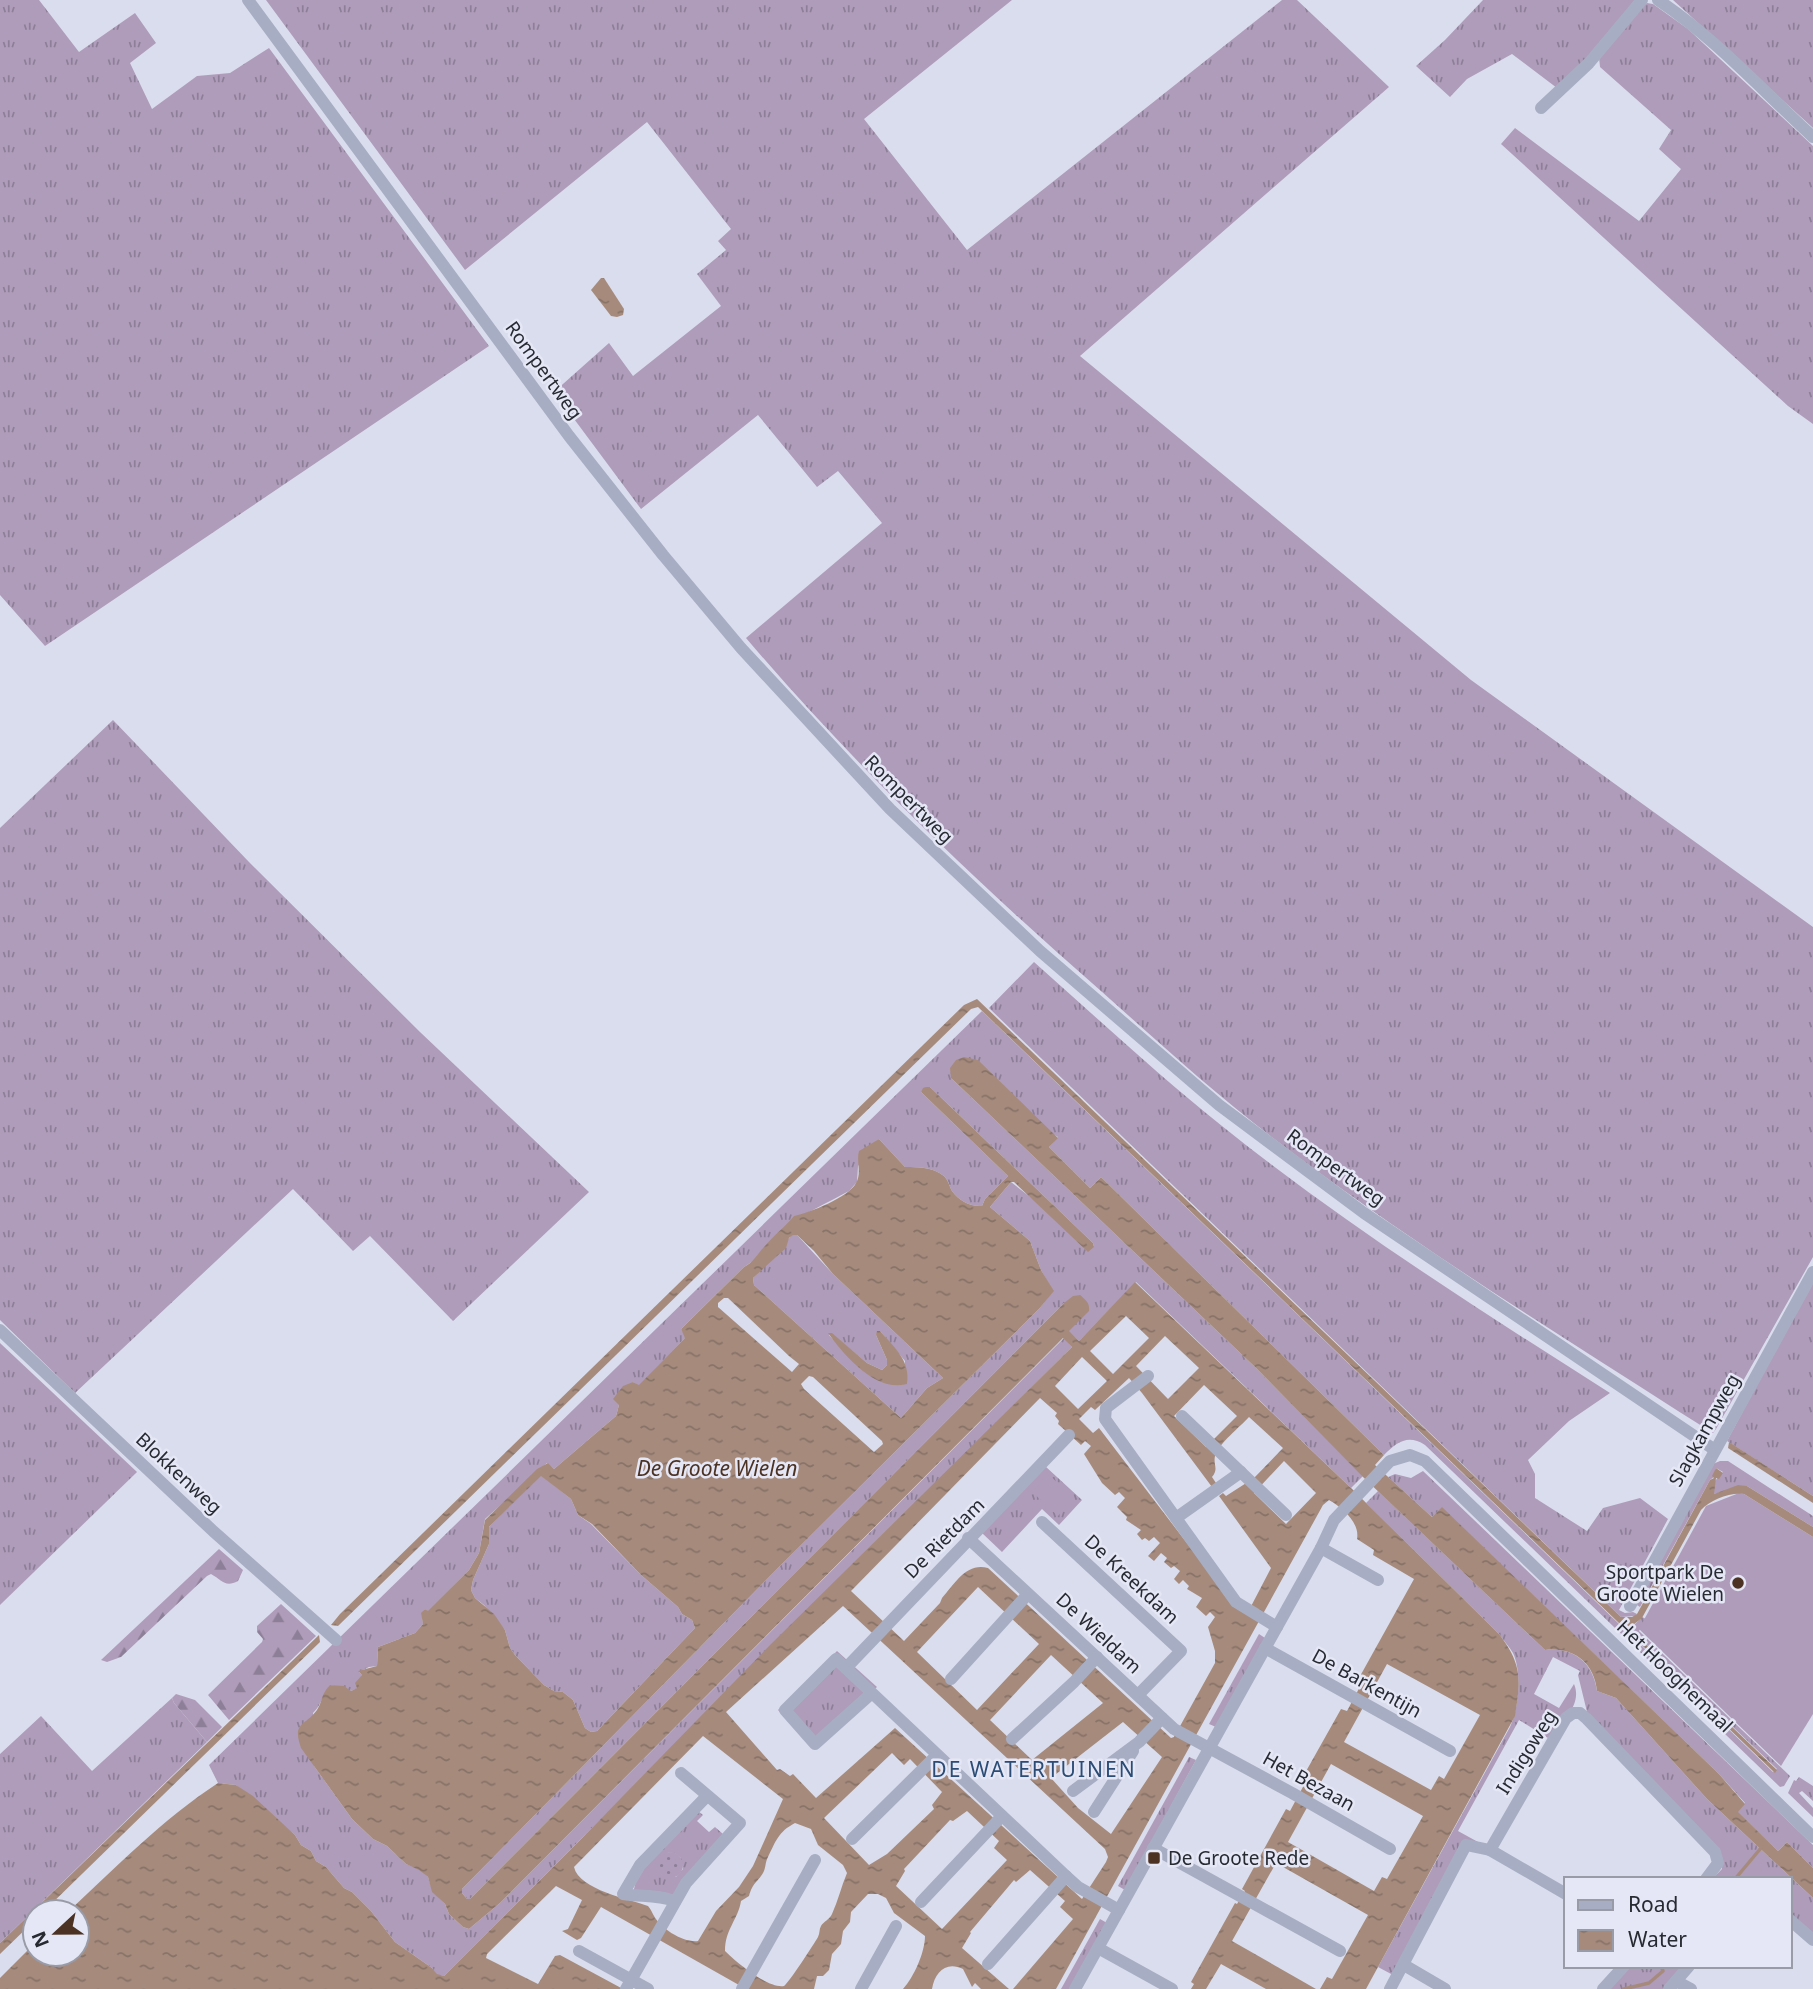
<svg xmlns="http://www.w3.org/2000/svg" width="1813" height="1989" viewBox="0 0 1813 1989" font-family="'Noto Sans',sans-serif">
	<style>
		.grass { fill: url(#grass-tufts); fill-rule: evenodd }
		.forest { fill: url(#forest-firs) }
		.park { fill: url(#park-dots) }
		.pitch { fill: #af9cba }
		.water { fill: url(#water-ripples); fill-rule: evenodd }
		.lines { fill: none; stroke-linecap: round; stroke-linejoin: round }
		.stream { stroke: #a68b7d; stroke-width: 3.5 }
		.minor { stroke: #a7aec3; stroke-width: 12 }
		.poi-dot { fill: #4c3222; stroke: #e5e7f6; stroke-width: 2.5 }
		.labels { text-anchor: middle; stroke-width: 5; stroke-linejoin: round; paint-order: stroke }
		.street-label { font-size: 19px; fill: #272a31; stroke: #e5e7f6 }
		.poi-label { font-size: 19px; fill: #272a31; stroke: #e5e7f6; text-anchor: end }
		.water-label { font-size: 21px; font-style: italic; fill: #4c3222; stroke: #e5e7f6 }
		.neighbourhood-label { font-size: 21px; letter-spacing: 2px; fill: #2b4c75; stroke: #e5e7f6 }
	</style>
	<defs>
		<pattern id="grass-tufts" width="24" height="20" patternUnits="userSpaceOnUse" patternTransform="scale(1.75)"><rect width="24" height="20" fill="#af9cba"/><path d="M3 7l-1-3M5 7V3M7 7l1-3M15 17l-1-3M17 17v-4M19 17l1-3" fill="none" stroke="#8e7f98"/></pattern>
		<pattern id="forest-firs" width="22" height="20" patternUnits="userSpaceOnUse" patternTransform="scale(1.75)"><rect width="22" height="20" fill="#af9cba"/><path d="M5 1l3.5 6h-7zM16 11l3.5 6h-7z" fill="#8e7f98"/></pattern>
		<pattern id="park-dots" width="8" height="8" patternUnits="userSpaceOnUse" patternTransform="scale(1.75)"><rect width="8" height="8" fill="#af9cba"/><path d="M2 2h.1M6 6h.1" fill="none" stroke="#8e7f98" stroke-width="1.8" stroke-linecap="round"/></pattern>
		<pattern id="water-ripples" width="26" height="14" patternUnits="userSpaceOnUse" patternTransform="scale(1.75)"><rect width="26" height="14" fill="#a68b7d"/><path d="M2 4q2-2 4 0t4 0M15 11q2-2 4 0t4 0" fill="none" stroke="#877267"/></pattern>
	</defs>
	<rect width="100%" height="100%" fill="#dadded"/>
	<g class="grass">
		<path d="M0,0H39L79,52L135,13L156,43L130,63L152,109L197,76L230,73L269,48L489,346L45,646L0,595Z"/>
		<path d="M266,0H1012L864,119L967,250L1282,0H1297L1389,87L1080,356L1471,680L1813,927V1257L1716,1429L1713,1433L1678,1411C1541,1323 1402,1237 1273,1138C1213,1092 1157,1041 1101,991C975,881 855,766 746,638L882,523L838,471L817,487L758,415L641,509L554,392L609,343L633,376L721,306L697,274L726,250L718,241L731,229L647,122L465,270Z"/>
		<path d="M1483,0H1637L1591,58L1557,88L1512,54L1467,79L1450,97L1416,66L1445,40Z"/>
		<path d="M1673,0H1813V128Z"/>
		<path d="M1647,3L1653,4L1688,29L1813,146V424L1788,406L1501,144L1515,128L1639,221L1681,169L1659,149L1671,130L1600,67L1599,57L1641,7Z"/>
		<path d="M113,720L249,862L420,1032L589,1192L453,1321L370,1236L353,1251L293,1189L75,1393L0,1320V828Z"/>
		<path d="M1034,962C1096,1017 1157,1074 1222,1126C1344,1224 1478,1309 1610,1393L1569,1421L1528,1460L1535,1474V1498L1587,1531L1603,1508L1640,1498L1668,1519L1619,1610L1625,1613L1633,1612L1637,1614L1635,1616L1621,1617L989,1008Z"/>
		<path d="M982,1011L1773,1772L1777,1769L1630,1629L1642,1617L1646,1619L1639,1631L1790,1776L1784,1786L1780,1787L1425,1445C1408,1434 1397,1442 1384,1455L1101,1177L1090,1188L1049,1147L1058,1137L951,1078L1256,1368L1363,1476L1351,1488L1136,1282L1079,1341L1069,1332L1064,1303L470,1899H467L462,1893V1889L780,1566L1039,1309L1053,1291L1041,1270L1030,1241L990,1207L1011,1182L1094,1247L1093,1243L930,1087L921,1092L1008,1176L985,1199L982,1206C971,1207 959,1201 952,1191C949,1186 949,1181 944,1176C932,1167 920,1167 905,1167L879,1139L858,1166L857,1182L849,1191C829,1202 806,1212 787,1226C773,1236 758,1260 744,1267L681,1329L686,1337L639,1386L633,1382L619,1405L616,1416L554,1469L547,1463L485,1519L479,1553L469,1570L428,1612L425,1609L422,1613L423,1624L415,1633L378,1647L377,1666L369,1667L359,1672L362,1675L358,1688L351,1691L331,1685C322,1694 322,1705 313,1713L314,1766L352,1819L373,1839L387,1846L406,1864L419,1869L428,1877L433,1892L445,1904L449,1914L463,1927L469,1929L500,1903L1064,1338L1072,1347L444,1976L437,1975L432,1968L395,1942L371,1911L352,1892L344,1888L326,1867L316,1861L311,1851L301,1845L295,1835L236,1785L218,1783L209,1765Z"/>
		<path d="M792,1235H797L833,1274L943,1378L927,1388L901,1418L754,1285L753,1278ZM880,1331L905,1361L903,1385C870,1386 850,1357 829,1335L832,1334L867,1363L882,1370L887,1365V1360L876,1335Z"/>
		<path d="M1813,1280V1496L1727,1441Z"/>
		<path d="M0,1343L137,1472L0,1605Z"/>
		<path d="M1720,1461H1728L1813,1516V1527L1747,1486L1714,1494V1482L1723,1472L1716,1468L1714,1477L1710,1480L1640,1607L1637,1605L1713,1464Z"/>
		<path d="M1045,1466L1082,1500L1059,1525L1042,1509L1002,1552L982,1533Z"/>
		<path d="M1423,1471L1813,1845V1868L1787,1842L1778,1851L1737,1812L1745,1803L1719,1774L1442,1508L1432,1517L1388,1477L1395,1474L1411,1478Z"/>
		<path d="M541,1475L571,1499L578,1515L591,1524L641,1575L678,1607L682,1614L692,1620L695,1628L597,1731L591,1732L585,1728L573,1700L563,1692L554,1691L544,1685L515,1655L510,1648L505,1630L484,1605L475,1598L471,1590L473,1580L489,1544V1527Z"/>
		<path d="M1378,1491L1545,1650C1573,1647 1593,1662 1597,1691L1616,1698L1707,1799L1813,1898V1937L1790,1917V1879H1712L1722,1869V1860L1588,1716L1578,1675L1580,1671L1553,1657L1534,1694L1559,1708L1574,1684C1583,1705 1561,1723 1548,1738L1519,1720L1458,1831L1478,1842H1469L1393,1975L1378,1967L1510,1727C1519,1708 1522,1672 1513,1653C1509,1646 1503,1640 1499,1634L1366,1503Z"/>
		<path d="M1259,1634L1265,1638L1216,1727L1209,1724Z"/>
		<path d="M837,1651L877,1687L810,1745L778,1710Z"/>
		<path d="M172,1698L174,1703L207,1742L0,1943V1754L41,1716L92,1771Z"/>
		<path d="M1189,1757L1196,1760L1125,1890L1118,1886Z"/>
		<path d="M1799,1777L1813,1786V1801L1802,1791L1799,1793L1813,1808V1817L1788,1793L1794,1780L1796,1781Z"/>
		<path d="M698,1811L703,1815L697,1821L709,1832L715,1827L723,1834L673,1895L633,1893L636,1881L644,1867ZM669,1852L676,1854L681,1858L683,1869L676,1877L662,1875L658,1869L660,1858Z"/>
		<path d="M1100,1919L1107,1923L1070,1989H1061Z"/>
		<path d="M1629,1966H1684L1664,1989H1607Z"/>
	</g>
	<g class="forest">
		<path d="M219,1549L243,1570L238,1581C225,1588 222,1580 211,1574L207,1576L121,1657L107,1662L101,1660Z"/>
		<path d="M281,1604L316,1636L229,1720L208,1695L262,1642L263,1639L257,1632V1626Z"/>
		<path d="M176,1694L195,1700L222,1727L207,1742L174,1703L172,1698Z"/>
	</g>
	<circle class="park" cx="670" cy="1865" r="13"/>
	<g class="pitch">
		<path d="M1046,1472L1074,1498L1058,1516L1030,1490Z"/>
		<path d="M1739,1493L1744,1494L1813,1537V1714L1781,1766L1639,1629L1706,1506Z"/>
	</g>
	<g class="water">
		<path d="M601,278H604L624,309L623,315L617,317L611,316L591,290Z"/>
		<path d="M977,999L1621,1617H1632L1637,1614L1710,1480L1714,1478L1712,1476L1716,1468L1723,1473L1719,1479L1716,1478L1714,1494L1738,1485L1747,1486L1813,1527V1537L1744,1494C1730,1492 1710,1500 1701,1510L1642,1618L1629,1628L1777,1770L1775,1773L978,1007L971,1009L338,1626L331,1625L340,1614L964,1005Z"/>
		<path d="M964,1057L978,1060L1058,1138L1049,1147L1090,1188L1101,1177L1384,1455L1375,1465L1432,1517L1442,1507L1719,1774L1745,1804L1738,1812L1778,1851L1787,1842L1813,1868V1898L1707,1799L1616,1698L1597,1691C1594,1662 1573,1647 1545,1650L1363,1477L1256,1368L951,1078L950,1068L956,1060Z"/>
		<path d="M927,1087H930L1093,1243L1094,1247L1088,1252L1014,1182H1011L990,1207L1030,1241L1041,1270L1054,1291L1039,1309L780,1566L462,1889V1893L467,1899H470L1064,1303L1073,1296L1080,1295C1086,1300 1090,1303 1089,1311L1069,1331L1079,1341L1135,1282L1351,1488L1499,1634C1522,1664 1521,1679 1515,1716L1366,1989H1320L1327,1977L1332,1979L1368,1915L1276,1863L1232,1941L1316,1989H1266L1221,1964L1206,1989H1191L1194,1984L1191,1982L1235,1903L1237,1904L1245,1891L1242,1889L1286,1809L1290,1811L1304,1785L1300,1782L1341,1709L1347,1711L1363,1681L1359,1678L1414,1579L1373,1555L1374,1550L1357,1539C1360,1523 1343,1508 1329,1500L1323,1505L1056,1989H1013L1073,1919L1060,1907L1065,1901L1030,1870L1016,1882L1014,1880L970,1932L971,1933L962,1948L1009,1989H981L975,1983L972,1987L963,1969C946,1961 935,1972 932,1989H903C914,1977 925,1952 925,1936L894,1913L886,1898L878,1894H868L851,1912L850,1922L843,1931L841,1944L832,1954L829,1970L823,1976H817L814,1989H746L601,1907L581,1938L577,1940L562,1931L568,1929L582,1900L556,1886L487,1954L486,1958L538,1984L555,1956L560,1955L623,1989H0V1978L35,1943V1954H77V1912H68C116,1867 163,1819 218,1783L236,1785L253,1796L295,1835L301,1845L311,1851L316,1861L326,1867L344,1888L352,1892L371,1911L395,1942L432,1968L437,1974L444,1976L583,1837L770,1645L1072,1347L1063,1338L500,1903L469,1929L463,1927L449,1914L445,1904L432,1892L428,1877L419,1870L406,1864L387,1846L373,1839L352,1819L301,1748C292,1722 304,1727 317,1710C323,1701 320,1696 330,1685L344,1686L351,1691L357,1688L355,1683L362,1675L358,1671L377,1666L378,1647L415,1633L423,1624L421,1613L425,1609L428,1611L469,1570L479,1553L485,1520L537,1469L548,1463L554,1469L616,1416L619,1405L613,1399L623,1386L633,1382L639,1385L685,1338L681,1329L744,1267C754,1262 757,1254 765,1246C774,1235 785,1227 794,1216C809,1213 849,1197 856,1183C862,1173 856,1161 859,1151L879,1139L905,1167C920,1167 932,1167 944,1176C949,1181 949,1186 952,1191C959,1201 971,1207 982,1206L985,1199L1008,1176L921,1092L923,1088ZM793,1235H797L814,1251L833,1274L943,1378L927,1388L901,1418L754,1285L753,1278L786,1248L789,1238ZM724,1298H728L789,1356L799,1364L792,1372L718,1307V1303ZM1126,1316L1149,1338L1113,1374L1090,1351ZM1165,1336L1199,1368L1168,1399L1136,1366ZM1082,1357L1107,1381L1078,1409L1055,1386ZM809,1376L813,1377L882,1441L883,1444L874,1452L804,1389L801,1384ZM1129,1378L1142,1393L1212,1487L1216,1483L1212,1477C1219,1469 1213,1465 1215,1456C1218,1444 1241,1426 1249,1417L1283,1448L1254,1478L1226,1496L1223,1493L1219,1496L1271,1568L1247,1614L1235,1606L1099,1428L1093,1433L1079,1419L1091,1407L1095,1410ZM1204,1385L1237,1416L1206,1447L1174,1416ZM1040,1398L1057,1413L1055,1416L1059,1421L1058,1424L1081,1445L1085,1441L1091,1446L1084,1454L1102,1483L1115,1495L1119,1492L1125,1498L1117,1507L1127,1517L1126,1520L1141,1530L1137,1534L1142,1540L1145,1538L1149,1541L1154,1537L1160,1543L1148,1556L1154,1561L1161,1553L1167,1558L1164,1562L1171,1568L1174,1566L1180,1571L1174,1579L1179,1584L1183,1580L1189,1586L1187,1589L1202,1598L1196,1607L1206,1616L1210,1612L1215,1617L1208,1627L1215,1651V1663L1174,1737L1171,1738L988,1568C967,1562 955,1583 942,1598L940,1603L904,1641L851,1591ZM1284,1461L1316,1493L1286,1524L1254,1493ZM541,1476L571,1499L578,1515L592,1524L641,1575L678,1607L682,1614L692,1620L695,1628L597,1731L591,1732L585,1728L573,1700L563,1692L554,1691L544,1685L515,1655L510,1648L505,1630L494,1614L475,1598L471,1590L473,1580L489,1544V1527ZM978,1587L1039,1644L977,1710L917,1652ZM843,1606L1105,1849L1108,1857L1106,1862L1082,1899L895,1728L816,1798L793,1774L790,1776L780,1769L777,1770L726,1712ZM1051,1655L1103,1703L1032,1760L990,1720ZM1387,1664L1480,1715L1444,1779L1439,1776L1431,1790L1344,1742ZM1123,1722L1162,1757L1111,1834L1078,1808L1051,1778ZM703,1736L783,1799L753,1866L739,1887L716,1911L698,1941C684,1943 661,1929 654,1916C652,1913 651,1909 648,1906C630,1899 579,1890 574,1867ZM892,1753L904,1765L910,1759L942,1792L932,1805L934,1809L887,1854L869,1865L824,1818ZM1331,1764L1423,1816L1387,1879L1382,1877L1374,1891L1288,1842ZM967,1811L999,1841L994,1848L1007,1860L942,1929L896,1886L905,1871L904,1869L950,1820L953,1821ZM795,1823L811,1829L818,1845L843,1865L847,1873C841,1887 838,1901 832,1914C830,1919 823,1922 821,1926C819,1929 820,1933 818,1937C814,1944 788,1984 784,1986C768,1989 735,1961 725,1951C725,1929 738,1920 741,1901L749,1896C753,1882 757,1883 763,1873C766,1868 765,1862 768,1857C776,1841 778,1832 795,1823Z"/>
		<path d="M877,1331H880C894,1347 911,1361 907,1384C876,1393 844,1355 828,1333H832L867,1363L882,1370L887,1365V1360L876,1335Z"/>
		<path d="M1729,1442L1813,1496V1503L1728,1448Z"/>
		<path d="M319,1635L320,1642L43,1912H35V1920L0,1954V1943Z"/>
	</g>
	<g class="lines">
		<g class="stream">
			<path d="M1735,1879L1761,1848"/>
			<path d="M1624,1989L1649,1983L1663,1971L1661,1966"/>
		</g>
		<g class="minor">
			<path d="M248,0L569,436L663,555L741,648L890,809L1040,951L1219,1105L1364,1213L1715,1450"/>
			<path d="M1658,0C1715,38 1763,91 1813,137"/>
			<path d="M1541,108L1589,63L1642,0"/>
			<path d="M0,1330L213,1531L336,1640"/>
			<path d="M1148,1376L1106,1408L1105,1419L1236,1602L1277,1627"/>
			<path d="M1182,1416L1286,1515"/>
			<path d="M1176,1518L1241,1472"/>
			<path d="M1042,1522L1181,1651L1138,1695"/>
			<path d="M968,1538L1174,1729L1292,1793L1390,1849"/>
			<path d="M1321,1548L1378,1580"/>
			<path d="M1630,1606L1813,1272"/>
			<path d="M1265,1648L1450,1751"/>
			<path d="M846,1668L1069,1435"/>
			<path d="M951,1679L1028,1594"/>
			<path d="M872,1693L815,1744L785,1710L836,1659L1066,1876L1078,1887L1119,1910"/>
			<path d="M1012,1739L1074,1682L1097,1657"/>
			<path d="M1073,1791L1139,1742L1162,1718"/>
			<path d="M1094,1812L1133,1751"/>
			<path d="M852,1839L937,1755"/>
			<path d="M1153,1848L1340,1951"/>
			<path d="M1490,1850L1566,1894"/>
			<path d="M674,1901C657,1894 641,1897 623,1894L640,1865L707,1796"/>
			<path d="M921,1902L1002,1816"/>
			<path d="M1790,1920L1813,1940"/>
			<path d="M1098,1948L1172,1989"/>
			<path d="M579,1951L648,1989"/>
			<path d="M988,1964L1066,1876"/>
			<path d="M1404,1965L1445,1989"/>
			<path d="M1676,1981L1691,1989"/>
			<path d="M626,1989L686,1883L740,1823L681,1773"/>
			<path d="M742,1989L815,1860"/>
			<path d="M861,1989L896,1926"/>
			<path d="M1075,1989L1321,1548L1334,1520L1390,1461L1410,1455L1425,1461L1813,1837"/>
			<path d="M1390,1989L1466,1845L1490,1850L1566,1718L1573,1713H1580L1587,1719L1715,1852L1718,1863L1706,1879"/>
			<path d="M1603,1989L1624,1966"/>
			<path d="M1669,1989L1689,1966"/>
		</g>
	</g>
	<g class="poi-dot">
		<circle cx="1738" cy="1583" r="7"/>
		<rect x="1147" y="1851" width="14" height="14" rx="3.5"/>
	</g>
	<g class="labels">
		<g class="street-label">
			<text transform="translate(544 370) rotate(54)" y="7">Rompertweg</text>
			<text transform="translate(909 799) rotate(45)" y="7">Rompertweg</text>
			<text transform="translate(1336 1167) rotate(36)" y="7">Rompertweg</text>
			<text transform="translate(1704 1430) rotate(-61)" y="7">Slagkampweg</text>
			<text transform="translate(179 1473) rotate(43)" y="7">Blokkenweg</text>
			<text transform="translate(944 1538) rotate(-45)" y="7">De Rietdam</text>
			<text transform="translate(1132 1579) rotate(43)" y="7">De Kreekdam</text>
			<text transform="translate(1099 1633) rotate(43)" y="7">De Wieldam</text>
			<text transform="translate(1675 1676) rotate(44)" y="7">Het Hooghemaal</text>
			<text transform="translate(1367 1683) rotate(29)" y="7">De Barkentijn</text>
			<text transform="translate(1526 1752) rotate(-58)" y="7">Indigoweg</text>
			<text transform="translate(1309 1781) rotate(29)" y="7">Het Bezaan</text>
		</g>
		<g class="poi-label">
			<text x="1724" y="1579">Sportpark De<tspan x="1724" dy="22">Groote Wielen</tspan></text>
			<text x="1168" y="1865" text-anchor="start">De Groote Rede</text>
		</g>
		<g class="water-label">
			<text x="717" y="1476">De Groote Wielen</text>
		</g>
		<g class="neighbourhood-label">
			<text x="1034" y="1777">DE WATERTUINEN</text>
		</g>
	</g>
	<rect x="1564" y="1877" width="228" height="91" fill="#e5e7f6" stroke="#999ba7" stroke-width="2"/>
	<rect x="1578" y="1900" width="35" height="10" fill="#a7aec3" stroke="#999ba7" stroke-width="2"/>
	<text x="1628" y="1912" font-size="21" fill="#272a31">Road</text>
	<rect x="1578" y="1930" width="35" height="21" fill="url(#water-ripples)" stroke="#999ba7" stroke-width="2"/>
	<text x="1628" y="1947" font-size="21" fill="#272a31">Water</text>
	<g transform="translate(56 1933) rotate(248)"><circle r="33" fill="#e5e7f6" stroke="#999ba7" stroke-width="2"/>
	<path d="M0-5L12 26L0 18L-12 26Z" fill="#4c3222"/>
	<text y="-10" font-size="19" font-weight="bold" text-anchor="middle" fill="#272a31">N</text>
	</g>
</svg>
